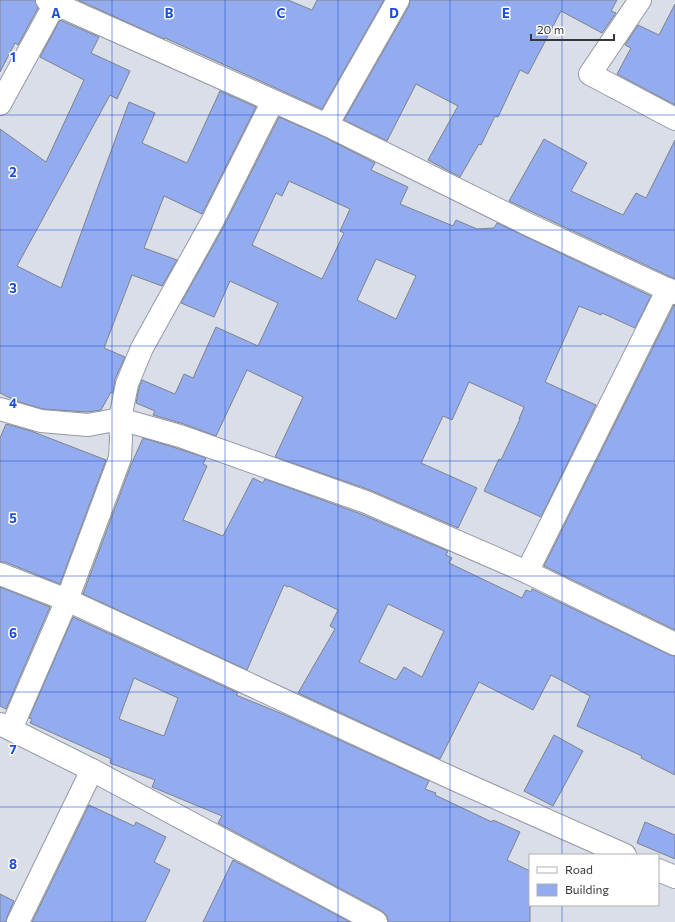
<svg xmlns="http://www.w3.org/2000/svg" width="675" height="922" viewBox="0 0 675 922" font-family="Commissioner,sans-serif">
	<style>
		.building { fill: #93acf0; stroke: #7f828c; fill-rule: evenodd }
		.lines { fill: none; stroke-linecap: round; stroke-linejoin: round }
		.street-casing { stroke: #9599a4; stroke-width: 24 }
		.street { stroke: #fff; stroke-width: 22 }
		.grid { fill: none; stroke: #1d4ed8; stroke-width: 1; stroke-opacity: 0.55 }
		.grid-label { font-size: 13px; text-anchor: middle; font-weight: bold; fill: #1d4ed8; stroke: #fff; stroke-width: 3; stroke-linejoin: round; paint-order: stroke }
	</style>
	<rect width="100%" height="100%" fill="#dadee9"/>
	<g class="building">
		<path d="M0,0H35L38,8L18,45L15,43L0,72Z"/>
		<path d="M78,0H288L312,10L317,0H384L322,109L165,38L164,39Z"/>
		<path d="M410,0H617L611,11L616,13L602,33L561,11L528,74L520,70L498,117L495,116L481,145L479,144L460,177L428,160L458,106L416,84L387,141L344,120L409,6Z"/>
		<path d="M675,4V105L617,74L631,48L625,45L638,25L659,35Z"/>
		<path d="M60,20L99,37L91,53L130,71L117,99L110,95L17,266L61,288L129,102L155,113L142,143L187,163L220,91L256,107L202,214L164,196L144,248L177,260L162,286L132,275L104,348L125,357L115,379L113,393L111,392L101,410L87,412L43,409L16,401L0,393V129L46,162L84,80L40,57Z"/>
		<path d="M279,117L322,136L375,163L371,170L408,187L400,204L453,226L456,220L477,229L494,228L497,223L651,296L635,328L602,313L601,315L579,306L545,382L596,405L541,517L484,491L499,459L501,460L520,419H519L524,407L469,382L452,420L443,416L421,463L477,488L458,528L370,490L275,457L303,397L247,370L216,436L184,424L153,415L155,411L136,403L139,388L142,380L175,394L184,374L193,378L216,327L258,346L278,303L230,281L214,317L181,303L223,228ZM289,181L350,209L340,231L344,233L322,279L252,245L276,193L282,196ZM376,259L416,276L396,319L357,300Z"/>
		<path d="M544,139L587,163L571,191L623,215L636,193L646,198L675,140V279L509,201Z"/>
		<path d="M674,305H675V630L544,566Z"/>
		<path d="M6,424L31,431L106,460L60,584L5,562H0V438Z"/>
		<path d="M143,438L176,448L206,458L203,464L207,466L183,520L223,536L253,478L263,483L265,479L361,514L448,551L446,555L452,558L449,563L522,598L526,590L531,592L532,589L670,655L675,656V775L641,758L642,756L577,726L590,696L551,675L533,710L479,682L440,759L298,693L335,629L330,626L338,610L289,586L288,587L284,585L247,670L83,594L131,465ZM388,604L444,631L422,677L404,667L396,680L359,662Z"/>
		<path d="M0,587L50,607L6,709L0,706Z"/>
		<path d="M73,617L238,693L236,695L285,715L429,781L425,789L436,793L435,795L492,822L493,820L520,832L507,860L530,871V922H388L387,916L382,911L218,823L222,816L152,787L155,780L110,763L111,759L30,723L32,719L29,718ZM134,678L178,698L164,736L119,719Z"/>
		<path d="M554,735L583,751L553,806L524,791Z"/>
		<path d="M89,805L134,826L136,822L166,837L154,862L170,870L145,922H32Z"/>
		<path d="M645,822L675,835V859L637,843Z"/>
		<path d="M233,860L350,922H203Z"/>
		<path d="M0,894L14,901L7,917L6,922H0Z"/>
	</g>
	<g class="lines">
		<defs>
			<g id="street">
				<path d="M47,0L327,125L525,223L675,293"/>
				<path d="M640,0L590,74L675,119"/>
				<path d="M0,104L57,0"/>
				<path d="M327,125L398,0"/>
				<path d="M0,409L41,421L88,425L120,419L180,436L366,502L527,572L675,644"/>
				<path d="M527,572L668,289"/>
				<path d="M0,574L67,600L456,780L625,855"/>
				<path d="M0,724L92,770L376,922"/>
				<path d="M11,729L67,600L120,458L121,438L120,419L127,384L142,348L212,222L273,101"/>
				<path d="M658,870L675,877"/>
				<path d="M18,922L92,770"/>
			</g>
		</defs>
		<use href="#street" class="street-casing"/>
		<use href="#street" class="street"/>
	</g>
	<path class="grid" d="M112,0V922M225,0V922M338,0V922M450,0V922M562,0V855M0,115H675M0,230H675M0,346H675M0,461H675M0,576H675M0,692H675M0,807H675M562,905V922"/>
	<g class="grid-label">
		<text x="56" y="18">A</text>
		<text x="169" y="18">B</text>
		<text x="281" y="18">C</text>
		<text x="394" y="18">D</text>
		<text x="506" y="18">E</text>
		<text x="13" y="62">1</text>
		<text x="13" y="177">2</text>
		<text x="13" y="293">3</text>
		<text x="13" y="408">4</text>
		<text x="13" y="523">5</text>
		<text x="13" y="638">6</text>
		<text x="13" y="754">7</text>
		<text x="13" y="869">8</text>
	</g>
	<rect x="529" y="854" width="130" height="52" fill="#ffffff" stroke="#aeafb1"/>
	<rect x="537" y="867" width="20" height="6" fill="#ffffff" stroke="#aeafb1"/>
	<text x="565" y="874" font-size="12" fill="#35373b">Road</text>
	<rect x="537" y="884" width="20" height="12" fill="#93acf0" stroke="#aeafb1"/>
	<text x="565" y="894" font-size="12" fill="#35373b">Building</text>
	<path d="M531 34v6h83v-6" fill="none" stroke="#35373b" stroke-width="2"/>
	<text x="537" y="34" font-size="12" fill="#35373b" stroke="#ffffff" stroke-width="3" paint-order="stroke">20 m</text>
</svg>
